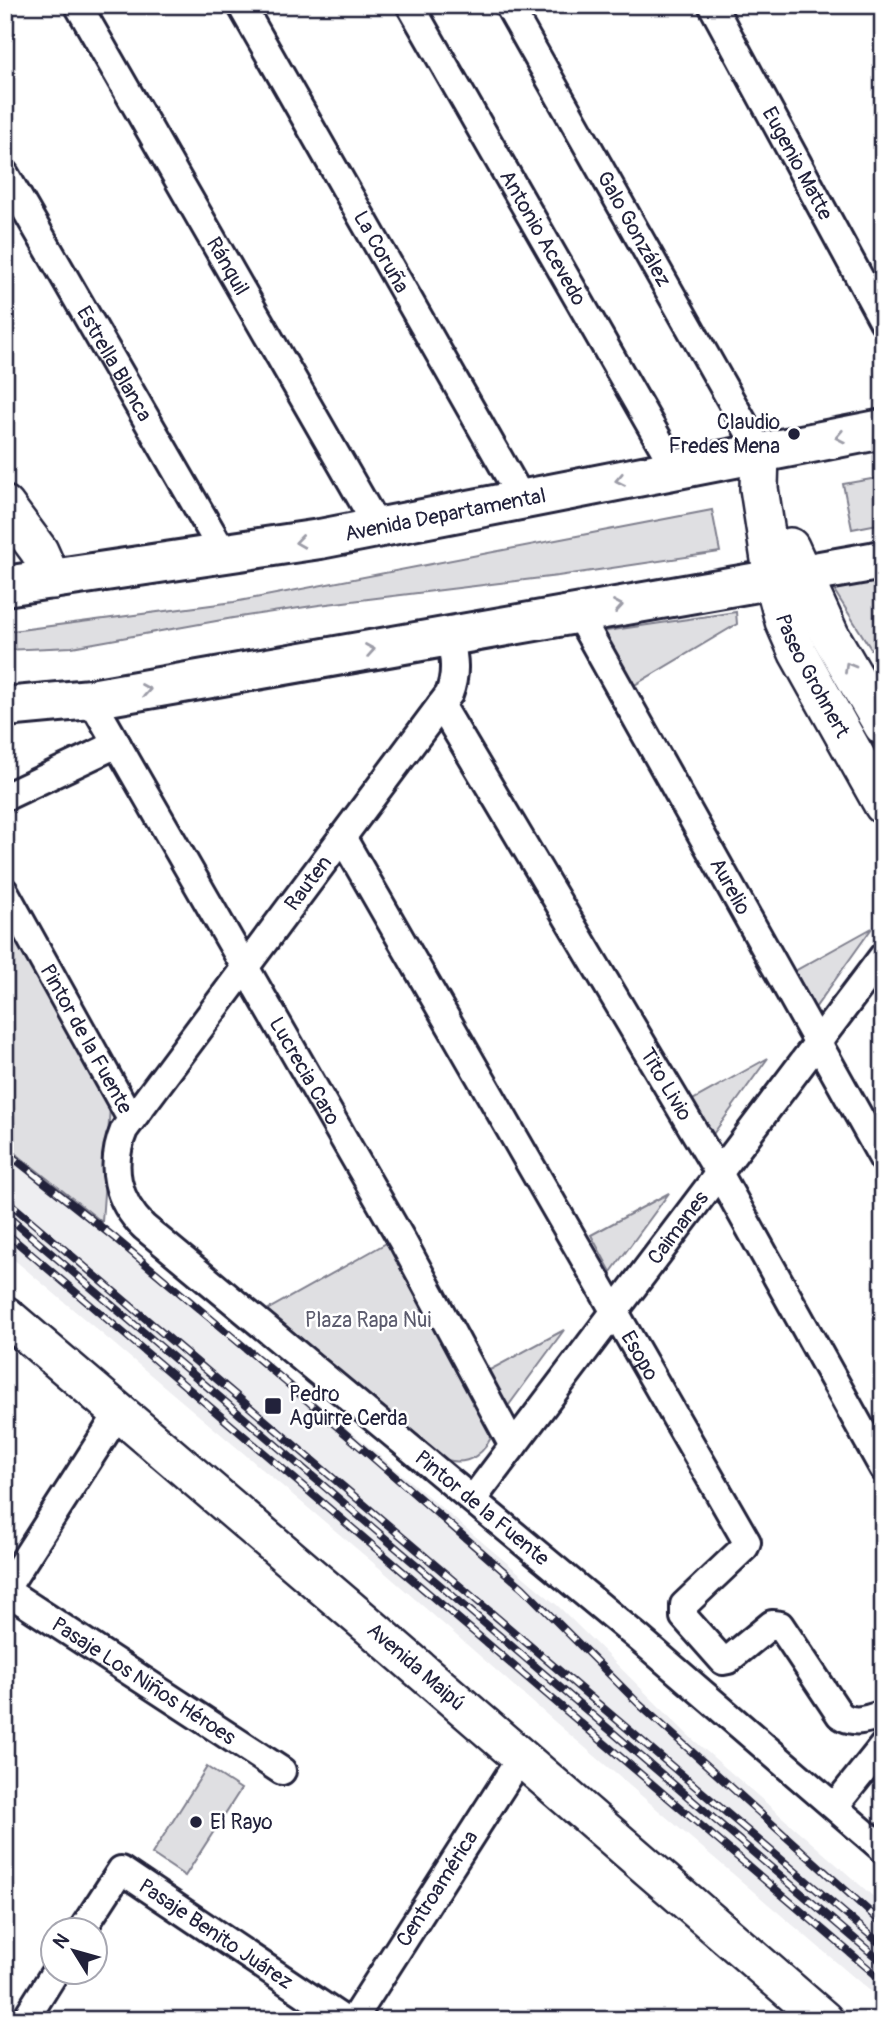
<svg xmlns="http://www.w3.org/2000/svg" width="888" height="2025" viewBox="0 0 888 2025" font-family="Pangolin,sans-serif">
	<style>
		.built { fill: #eeeef1 }
		.green { fill: #dfdfe2; stroke: #80808e; stroke-width: 2 }
		.lines { fill: none; stroke-linecap: round; stroke-linejoin: round }
		.street-casing { stroke: #22223b; stroke-width: 32 }
		.secondary-casing { stroke: #22223b; stroke-width: 42 }
		.primary-casing { stroke: #22223b; stroke-width: 44 }
		.street { stroke: #fff; stroke-width: 26 }
		.secondary { stroke: #fff; stroke-width: 37 }
		.primary { stroke: #fff; stroke-width: 38 }
		.rail-casing { stroke: #22223b; stroke-width: 8 }
		.rail { stroke: #fff; stroke-width: 5; stroke-dasharray: 16; stroke-linecap: butt }
		.oneway { stroke: #9c9ca7 }
		.poi-dot { fill: #22223b; stroke: #fff; stroke-width: 2.5 }
		.labels { text-anchor: middle; stroke-width: 5; stroke-linejoin: round; paint-order: stroke }
		.street-label { font-size: 21px; fill: #22223b; stroke: #fff }
		.poi-label { font-size: 21px; fill: #22223b; stroke: #fff; text-anchor: start }
		.park-label { font-size: 21px; fill: #5b5b6d; stroke: #fff }
	</style>
	<rect width="100%" height="100%" fill="#fff"/>
	<filter id="ink" filterUnits="userSpaceOnUse"><feTurbulence type="fractalNoise" baseFrequency=".0143" numOctaves="2"/><feDisplacementMap in="SourceGraphic" scale="14" xChannelSelector="R" yChannelSelector="G"/><feConvolveMatrix kernelMatrix="1 2 1 2 8 2 1 2 1" color-interpolation-filters="sRGB"/></filter>
	<g filter="url(#ink)">
		<path class="built" d="M5,1145L113,1231L558,1606L689,1736L883,1905V2002L555,1722L383,1571L5,1252Z"/>
		<g class="green">
			<path d="M883,477V523L852,529L843,484Z"/>
			<path d="M712,510L720,552L558,576L319,605L233,618L72,647L5,650V632L234,602Z"/>
			<path d="M883,580V643L871,649L832,587Z"/>
			<path d="M736,612L737,624L626,690L593,633Z"/>
			<path d="M5,917L110,1107L102,1222L5,1145Z"/>
			<path d="M872,928L815,1008L795,971Z"/>
			<path d="M768,1058L711,1137L691,1101Z"/>
			<path d="M669,1193L611,1272L591,1235Z"/>
			<path d="M390,1241L493,1432C486,1453 469,1466 447,1460L267,1310Z"/>
			<path d="M564,1330L506,1409L486,1372Z"/>
			<path d="M207,1767L241,1789L185,1876L152,1854Z"/>
		</g>
		<g class="lines">
			<defs>
				<g id="street">
					<path id="s1" d="M78,5L377,526"/>
					<path id="s2" d="M241,5L522,499"/>
					<path id="s3" d="M410,5L676,470"/>
					<path id="s4" d="M508,5L760,452"/>
					<path id="s5" d="M712,5L883,321"/>
					<path id="s6" d="M5,174L223,552"/>
					<path id="s7" d="M578,614L883,1159"/>
					<path id="s8" d="M450,636C454,658 457,673 449,694L124,1130C109,1166 117,1201 144,1227L641,1640L883,1849"/>
					<path id="s9" d="M91,699L403,1242L513,1446"/>
					<path id="s10" d="M441,705L719,1173L883,1468"/>
					<path d="M5,797L117,744"/>
					<path id="s11" d="M342,837L747,1542L745,1547L684,1605V1617L723,1661L728,1660L772,1624L780,1625L840,1715C854,1725 868,1719 883,1714"/>
					<path id="s12" d="M5,892L131,1119"/>
					<path id="s13" d="M473,1499L883,956"/>
					<path id="s14" d="M5,1590L282,1771"/>
					<path d="M5,1590L119,1412"/>
					<path d="M835,1806L883,1746"/>
					<path id="s15" d="M82,1930L121,1870L344,2020"/>
					<path d="M25,2020L55,1972"/>
					<path id="s16" d="M353,2020L521,1757"/>
				</g>
				<g id="secondary">
					<path id="s17" d="M760,452L759,488L773,579L784,621L798,653L883,805"/>
					<path d="M5,505L39,551L52,580"/>
					<path d="M790,547L830,635L883,726"/>
					<path id="s18" d="M5,1315L374,1630L824,2020"/>
				</g>
				<g id="primary">
					<path id="s19" d="M5,586L320,539L883,429"/>
					<path d="M5,707L91,699L883,560"/>
				</g>
			</defs>
			<use href="#street" class="street-casing"/>
			<use href="#secondary" class="secondary-casing"/>
			<use href="#primary" class="primary-casing"/>
			<use href="#street" class="street"/>
			<use href="#secondary" class="secondary"/>
			<use href="#primary" class="primary"/>
			<defs>
				<g id="rail">
					<path d="M5,1151L116,1239L287,1383L523,1588L640,1705L883,1924"/>
					<path d="M5,1199L883,1946"/>
					<path d="M5,1214L883,1963"/>
					<path d="M5,1232L883,1981"/>
				</g>
			</defs>
			<use href="#rail" class="rail-casing"/>
			<use href="#rail" class="rail"/>
		</g>
		<defs><path id="oneway-chevron" d="M-2-3.5L2.5 0L-2 3.5" fill="none" stroke-width="1.6" stroke-linecap="round" stroke-linejoin="round" transform="scale(1.75)"/></defs>
		<g class="oneway">
			<use href="#oneway-chevron" transform="translate(840 437) rotate(169)"/>
			<use href="#oneway-chevron" transform="translate(620 480) rotate(169)"/>
			<use href="#oneway-chevron" transform="translate(300 542) rotate(172)"/>
			<use href="#oneway-chevron" transform="translate(618 606) rotate(-10)"/>
			<use href="#oneway-chevron" transform="translate(370 650) rotate(-10)"/>
			<use href="#oneway-chevron" transform="translate(849 667) rotate(-120)"/>
			<use href="#oneway-chevron" transform="translate(146 690) rotate(-10)"/>
		</g>
	</g>
	<g class="poi-dot">
		<circle cx="794" cy="434" r="7"/>
		<rect x="264" y="1397" width="18" height="18" rx="3.5"/>
		<circle cx="196" cy="1822" r="7"/>
	</g>
	<g class="labels">
		<g class="street-label">
			<text dy="7" stroke="none"><textPath href="#s5" startOffset="180">Eugenio Matte</textPath></text>
			<text dy="7" stroke="none"><textPath href="#s4" startOffset="257">Galo González</textPath></text>
			<text dy="7" stroke="none"><textPath href="#s3" startOffset="268">Antonio Acevedo</textPath></text>
			<text dy="7" stroke="none"><textPath href="#s2" startOffset="284">La Coruña</textPath></text>
			<text dy="7" stroke="none"><textPath href="#s1" startOffset="301">Ránquil</textPath></text>
			<text dy="7" stroke="none"><textPath href="#s6" startOffset="219">Estrella Blanca</textPath></text>
			<text dy="7" stroke="none"><textPath href="#s19" startOffset="446">Avenida Departamental</textPath></text>
			<text dy="7" stroke="none"><textPath href="#s17" startOffset="233">Paseo Grohnert</textPath></text>
			<text transform="translate(308 883) rotate(-53)" y="7">Rauten</text>
			<text dy="7" stroke="none"><textPath href="#s7" startOffset="312">Aurelio</textPath></text>
			<text dy="7" stroke="none"><textPath href="#s12" startOffset="168">Pintor de la Fuente</textPath></text>
			<text dy="7" stroke="none"><textPath href="#s9" startOffset="429">Lucrecia Caro</textPath></text>
			<text dy="7" stroke="none"><textPath href="#s10" startOffset="441">Tito Livio</textPath></text>
			<text dy="7" stroke="none"><textPath href="#s13" startOffset="340">Caimanes</textPath></text>
			<text dy="7" stroke="none"><textPath href="#s11" startOffset="598">Esopo</textPath></text>
			<text dy="7" stroke="none"><textPath href="#s8" startOffset="1148">Pintor de la Fuente</textPath></text>
			<text dy="7" stroke="none"><textPath href="#s18" startOffset="541">Avenida Maipú</textPath></text>
			<text dy="7" stroke="none"><textPath href="#s14" startOffset="166">Pasaje Los Niños Héroes</textPath></text>
			<text dy="7" stroke="none"><textPath href="#s16" startOffset="156">Centroamérica</textPath></text>
			<text dy="7" stroke="none"><textPath href="#s15" startOffset="186">Pasaje Benito Juárez</textPath></text>
		</g>
		<g class="poi-label">
			<text x="780" y="429" text-anchor="end">Claudio<tspan x="780" dy="24">Fredes Mena</tspan></text>
			<text x="289" y="1401">Pedro<tspan x="289" dy="24">Aguirre Cerda</tspan></text>
			<text x="210" y="1829">El Rayo</text>
		</g>
		<g class="park-label">
			<text x="368" y="1327">Plaza Rapa Nui</text>
		</g>
	</g>
	<rect width="888" height="2025" fill="none" stroke="#fff" stroke-width="28"/>
	<rect x="14" y="14" width="860" height="1997" fill="none" stroke="#22223b" stroke-width="2.5" filter="url(#ink)"/>
	<g transform="translate(74 1951) rotate(307)"><circle r="33" fill="#ffffff" stroke="#a7a7b1" stroke-width="2"/>
	<path d="M0-5L12 26L0 18L-12 26Z" fill="#22223b"/>
	<text y="-10" font-size="19" font-weight="bold" text-anchor="middle" fill="#22223b">N</text>
	</g>
</svg>
